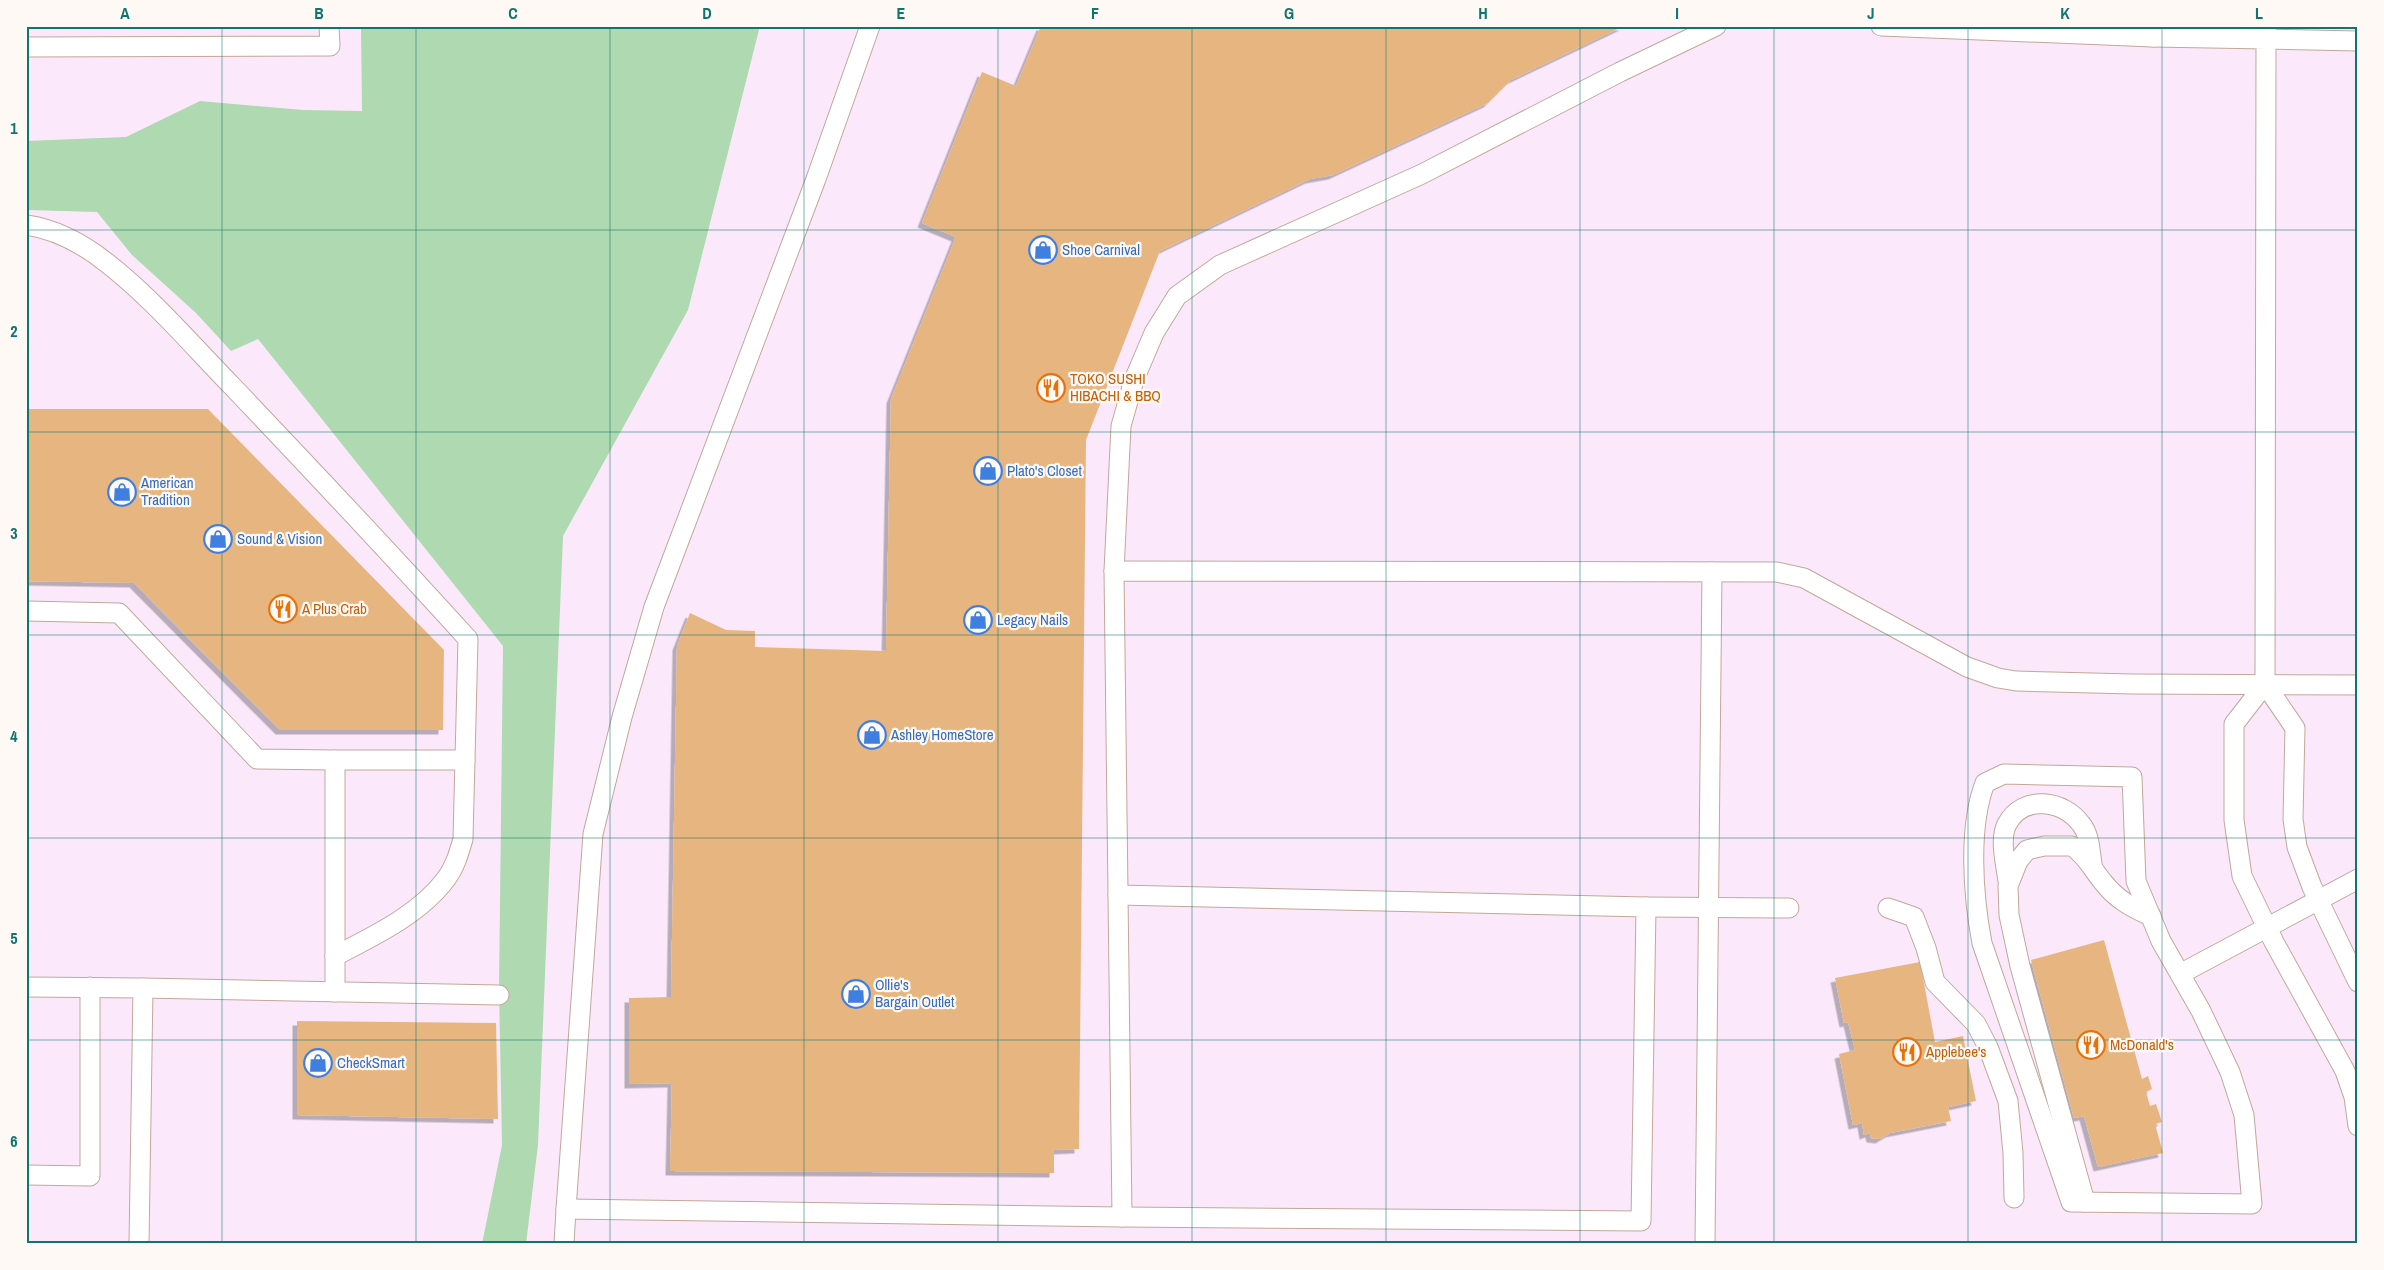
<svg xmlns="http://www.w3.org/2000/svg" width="2384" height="1270" viewBox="0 0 2384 1270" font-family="'Archivo Narrow',sans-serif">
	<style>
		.commercial { fill: #fbe9fb }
		.green { fill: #aed9b1 }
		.building { fill: #e7b680; filter: url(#shadow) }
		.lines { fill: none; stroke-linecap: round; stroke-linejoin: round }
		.service-casing { stroke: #c1a898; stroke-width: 21 }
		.service { stroke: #fff; stroke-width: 19 }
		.grid { fill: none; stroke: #0f766e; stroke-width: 1; stroke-opacity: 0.55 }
		.labels { text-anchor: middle; stroke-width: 4.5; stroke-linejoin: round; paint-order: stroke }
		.shop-label { font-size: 15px; fill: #366cbe; stroke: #fef9f5; text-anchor: start }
		.food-label { font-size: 15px; fill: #c56008; stroke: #fef9f5; text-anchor: start }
		.neatline { fill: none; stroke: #0f766e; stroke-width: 2 }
		.grid-label { font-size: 16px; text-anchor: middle; font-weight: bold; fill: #0f766e }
	</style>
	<defs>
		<filter id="shadow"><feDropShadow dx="-4.5" dy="4.5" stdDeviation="0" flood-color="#0004"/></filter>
	</defs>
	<rect width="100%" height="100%" fill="#fef9f5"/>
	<rect class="commercial" x="26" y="26" width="2332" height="1218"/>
	<path class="green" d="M361,26H760L688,310L563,536L538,1145L526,1244H482L502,1145L499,989L503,646L258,339L231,351L196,313L132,255L97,212L26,210V141L126,137L200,101L303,110L362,111Z"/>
	<g class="building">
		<path d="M1041,26H1624L1511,80L1488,103L1333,175L1310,179L1160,251L1086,440L1079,1149L1054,1150V1173L670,1171L672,1083L629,1084V998L671,997L677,646L690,613L726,630L755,631V647L886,651L891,399L956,237L922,223L982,72L1016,86Z"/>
		<path d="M26,409H208L444,650L443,730H280L134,583L26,581Z"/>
		<path d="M2104,940L2142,1079L2148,1076L2152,1089L2146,1092L2150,1106L2156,1104L2162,1122L2155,1124L2163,1153L2098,1167L2084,1116L2074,1118L2031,960Z"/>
		<path d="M1920,962L1935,1042L1963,1036L1976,1101L1948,1107L1951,1121L1890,1133L1880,1139L1871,1138L1870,1133L1864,1135L1862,1123L1853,1125L1839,1054L1855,1050L1848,1022L1844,1023L1835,978Z"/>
		<path d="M297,1021L496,1023L498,1119L297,1115Z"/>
	</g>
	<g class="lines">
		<defs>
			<g id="service">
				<path d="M1881,26L2153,37V26"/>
				<path d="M2266,27V39L2358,41"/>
				<path d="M2153,37L2266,39L2265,684"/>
				<path d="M26,47L330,46L329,26"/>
				<path d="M26,225C56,229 83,244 107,263C152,298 191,344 231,385C311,469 390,553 468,639L463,839C459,853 455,867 446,879C420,914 374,936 335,956"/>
				<path d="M1114,571L1121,426L1134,380L1154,333L1177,296L1220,265L1422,174L1620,72L1716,26"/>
				<path d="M26,611L119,613L257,759L335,760V992"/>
				<path d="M335,760H465"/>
				<path d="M2004,774L2132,777L2136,881L2161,941L2201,1011L2230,1072L2244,1115L2252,1204L2071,1202L1982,943C1973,896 1968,827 1985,783Z"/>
				<path d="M2008,881C2006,865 1999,839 2007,824C2023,794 2064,800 2081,824C2090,835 2090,851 2092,864"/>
				<path d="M1646,907L1789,908"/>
				<path d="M1888,908L1914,917L1926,948L1935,982L1976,1024L1988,1047L2008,1101L2013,1153L2014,1198"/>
				<path d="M2180,974L2358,879"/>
				<path d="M2358,982L2312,887L2297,847L2293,819L2295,728L2265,684L2234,724V820L2242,876L2274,942L2345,1071L2354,1097L2358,1126"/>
				<path d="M26,987L143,988L139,1244"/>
				<path d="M143,988L499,995"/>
				<path d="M26,1175L90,1176V987"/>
				<path d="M2085,1202L2020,966L2009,915L2008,886L2018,861L2027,850L2044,846H2072C2087,856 2092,869 2103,882C2116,899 2132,908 2151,916"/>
				<path d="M566,1209L593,834L622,717L654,607L816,179L870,26"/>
				<path d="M1122,1217L1114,571L1777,572L1804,578L1967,667L1998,678L2016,681L2132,684L2358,685"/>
				<path d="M564,1244L566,1209L1122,1217L1641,1221L1646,907L1118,895"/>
				<path d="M1705,1244L1712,572"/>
			</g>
		</defs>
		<use href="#service" class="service-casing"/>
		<use href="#service" class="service"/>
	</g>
	<path class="grid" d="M222,26V1244M416,26V1244M610,26V1244M804,26V1244M998,26V1244M1192,26V1244M1386,26V1244M1580,26V1244M1774,26V1244M1968,26V1244M2162,26V1244M26,230H2358M26,432H2358M26,635H2358M26,838H2358M26,1040H2358"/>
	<defs>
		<symbol id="shop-ring" viewBox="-11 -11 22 22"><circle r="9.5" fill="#fef9f5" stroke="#3f7fe0" stroke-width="1.5"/><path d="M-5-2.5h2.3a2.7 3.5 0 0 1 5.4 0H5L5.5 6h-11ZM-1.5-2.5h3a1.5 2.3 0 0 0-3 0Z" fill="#3f7fe0"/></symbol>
		<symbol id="restaurant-ring" viewBox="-11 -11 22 22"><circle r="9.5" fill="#fef9f5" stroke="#e8710a" stroke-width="1.5"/><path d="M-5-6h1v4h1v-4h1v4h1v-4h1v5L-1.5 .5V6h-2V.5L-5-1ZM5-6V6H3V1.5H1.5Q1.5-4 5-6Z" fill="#e8710a"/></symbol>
	</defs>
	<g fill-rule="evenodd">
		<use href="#shop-ring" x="1027" y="234" width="32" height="32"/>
		<use href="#restaurant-ring" x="1035" y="372" width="32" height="32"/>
		<use href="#shop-ring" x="972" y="455" width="32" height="32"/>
		<use href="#shop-ring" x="106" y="476" width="32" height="32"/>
		<use href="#shop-ring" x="202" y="523" width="32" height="32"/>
		<use href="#restaurant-ring" x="267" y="593" width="32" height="32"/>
		<use href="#shop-ring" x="962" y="604" width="32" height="32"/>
		<use href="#shop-ring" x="856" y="719" width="32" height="32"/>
		<use href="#shop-ring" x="840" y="978" width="32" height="32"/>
		<use href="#restaurant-ring" x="2075" y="1029" width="32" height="32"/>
		<use href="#restaurant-ring" x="1891" y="1036" width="32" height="32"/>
		<use href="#shop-ring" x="302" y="1047" width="32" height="32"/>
	</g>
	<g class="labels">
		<g class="shop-label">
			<text x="1062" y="255">Shoe Carnival</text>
			<text x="1007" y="476">Plato's Closet</text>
			<text x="141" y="488">American<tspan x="141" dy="17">Tradition</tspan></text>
			<text x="237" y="544">Sound &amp; Vision</text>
			<text x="997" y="625">Legacy Nails</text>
			<text x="891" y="740">Ashley HomeStore</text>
			<text x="875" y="990">Ollie's<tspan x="875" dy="17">Bargain Outlet</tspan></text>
			<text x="337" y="1068">CheckSmart</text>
		</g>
		<g class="food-label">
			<text x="1070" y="384">TOKO SUSHI<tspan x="1070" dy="17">HIBACHI &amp; BBQ</tspan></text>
			<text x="302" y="614">A Plus Crab</text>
			<text x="2110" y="1050">McDonald's</text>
			<text x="1926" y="1057">Applebee's</text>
		</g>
	</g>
	<rect width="2384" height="1270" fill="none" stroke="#fef9f5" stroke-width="55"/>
	<rect x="28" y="28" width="2328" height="1214" class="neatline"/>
	<g class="grid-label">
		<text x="125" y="19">A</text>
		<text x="319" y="19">B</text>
		<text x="513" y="19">C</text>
		<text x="707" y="19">D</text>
		<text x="901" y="19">E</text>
		<text x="1095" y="19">F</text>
		<text x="1289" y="19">G</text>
		<text x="1483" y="19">H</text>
		<text x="1677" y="19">I</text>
		<text x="1871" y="19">J</text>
		<text x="2065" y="19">K</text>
		<text x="2259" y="19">L</text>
		<text x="14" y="134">1</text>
		<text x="14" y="337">2</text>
		<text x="14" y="539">3</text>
		<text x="14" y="742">4</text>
		<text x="14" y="944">5</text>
		<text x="14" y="1147">6</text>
	</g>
</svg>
